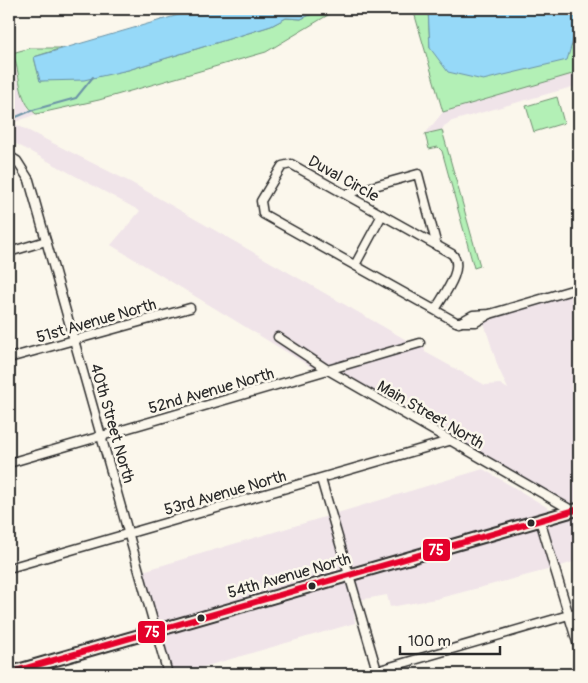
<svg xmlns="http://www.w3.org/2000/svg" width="588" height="683" viewBox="0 0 588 683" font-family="Pangolin,sans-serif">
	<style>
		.built { fill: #f0e4e9 }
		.green { fill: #b3f0b6; stroke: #6f8e70 }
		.water { fill: #96d9f8; stroke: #6b93a6 }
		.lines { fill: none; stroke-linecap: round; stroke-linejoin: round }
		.stream { stroke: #6b93a6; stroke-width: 2 }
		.street-casing { stroke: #2b2b2b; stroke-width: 11 }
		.secondary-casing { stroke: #2b2b2b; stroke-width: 15 }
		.street { stroke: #fbf7ec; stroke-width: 8 }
		.secondary { stroke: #fbf7ec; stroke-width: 11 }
		.bus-1-casing { stroke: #fbf7ec; stroke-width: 10 }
		.bus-1 { stroke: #e4002b; stroke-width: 6 }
		.bus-dot { fill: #2b2b2b; stroke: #fbf7ec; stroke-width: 2 }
		.labels { text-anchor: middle; stroke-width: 5; stroke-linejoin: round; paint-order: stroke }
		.street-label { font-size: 16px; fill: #2b2b2b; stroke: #fbf7ec }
		.line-badge { stroke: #fbf7ec; stroke-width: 2 }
		.badge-label { font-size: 14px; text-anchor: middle; font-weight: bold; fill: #fff }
	</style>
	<rect width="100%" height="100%" fill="#fbf7ec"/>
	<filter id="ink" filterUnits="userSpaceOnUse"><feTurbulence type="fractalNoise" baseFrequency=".02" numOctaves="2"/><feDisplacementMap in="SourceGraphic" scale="10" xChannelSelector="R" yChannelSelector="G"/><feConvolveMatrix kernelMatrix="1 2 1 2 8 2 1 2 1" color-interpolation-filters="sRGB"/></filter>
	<g filter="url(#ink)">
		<g class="built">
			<path d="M9,52L13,53L19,84L28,108L36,114L13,123L132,183L410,342L328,366L276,332L273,339L319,369L316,370L111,245L140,211L9,140Z"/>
			<path d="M579,72V85L452,121L444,126L442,130L425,134L443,112Z"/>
			<path d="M579,293V505L574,507L337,372L424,346L425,352L485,385L500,384L508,389L498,367L484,323L493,317Z"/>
			<path d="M483,469L555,512L351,570L334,514Z"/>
			<path d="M579,513V560L558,567L545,523Z"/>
			<path d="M328,516L344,572L157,625L143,571Z"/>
			<path d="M538,525L551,569L436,599L390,607L387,595L359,600L353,578Z"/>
			<path d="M346,579L353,601L355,623L179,674H172L159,633Z"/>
		</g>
		<g class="green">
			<path d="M323,9H338L266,52L99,100L36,114C16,99 22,73 12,53L30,48H62L34,57L40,81L107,74L128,70L271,26L286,18L301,19Z"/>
			<path d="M413,9H428L430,48L573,46L579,21V72L443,112Z"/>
			<path d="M557,97L564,123L534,132L526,106Z"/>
			<path d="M442,130L480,266L474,268L442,151L438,147L429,149L425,134Z"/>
		</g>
		<g class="water">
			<path d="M199,9H323L301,19L286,18L271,26L128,70L84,80L40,81L34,57Z"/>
			<path d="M428,9H579V21L567,60L483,80L448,72L430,48Z"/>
		</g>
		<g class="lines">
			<path class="stream" d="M9,120L33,110L76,98L93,77"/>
			<defs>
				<g id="street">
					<path d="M9,156L17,161L29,180L168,674"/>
					<path d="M346,194L418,174L437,246"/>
					<path d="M9,252L46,241"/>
					<path d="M355,265L382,215"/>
					<path d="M435,310C442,297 466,268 452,254L291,164L282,166L261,201L263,214L456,322H476L490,314"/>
					<path d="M459,323L473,315L490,314L579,288"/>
					<path d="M278,337L328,370L573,511"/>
					<path d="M9,358L190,308"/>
					<path d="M9,463L420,343"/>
					<path d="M321,479L378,674"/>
					<path d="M540,520L579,649"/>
					<path d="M9,568L449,441"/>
					<path d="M366,674L579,612"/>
				</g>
				<path id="secondary" d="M9,673L579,509"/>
			</defs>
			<use href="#street" class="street-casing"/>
			<use href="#secondary" class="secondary-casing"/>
			<use href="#street" class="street"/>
			<use href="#secondary" class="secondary"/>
			<defs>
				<path id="bus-1" d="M9,673L579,509"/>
			</defs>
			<use href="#bus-1" class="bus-1-casing"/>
			<use href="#bus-1" class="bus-1"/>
		</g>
	</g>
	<g class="bus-dot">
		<circle cx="531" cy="523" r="4.5"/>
		<circle cx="312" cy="586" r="4.5"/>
		<circle cx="201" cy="618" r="4.5"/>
	</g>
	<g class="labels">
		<g class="street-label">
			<text transform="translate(344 178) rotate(29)" y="6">Duval Circle</text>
			<text transform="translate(96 320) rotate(-16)" y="6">51st Avenue North</text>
			<text transform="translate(211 390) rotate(-16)" y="6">52nd Avenue North</text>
			<text transform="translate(431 414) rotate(30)" y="6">Main Street North</text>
			<text transform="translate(113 423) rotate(74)" y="6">40th Street North</text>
			<text transform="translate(225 492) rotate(-16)" y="6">53rd Avenue North</text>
			<text transform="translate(289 575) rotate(-16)" y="6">54th Avenue North</text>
		</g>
	</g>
	<g class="line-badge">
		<rect x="422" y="538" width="29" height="24" rx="5" fill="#e4002b"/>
		<rect x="137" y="620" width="29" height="24" rx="5" fill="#e4002b"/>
	</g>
	<g class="badge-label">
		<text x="436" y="555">75</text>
		<text x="152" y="637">75</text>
	</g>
	<rect width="588" height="683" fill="none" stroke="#fbf7ec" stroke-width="30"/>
	<rect x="15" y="15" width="558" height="653" fill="none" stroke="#2b2b2b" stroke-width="2" filter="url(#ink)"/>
	<path d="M400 646v8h100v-8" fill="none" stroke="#2b2b2b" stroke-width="2.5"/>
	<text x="408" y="646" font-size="15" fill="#2b2b2b" stroke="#fbf7ec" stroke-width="4" paint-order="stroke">100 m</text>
</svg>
